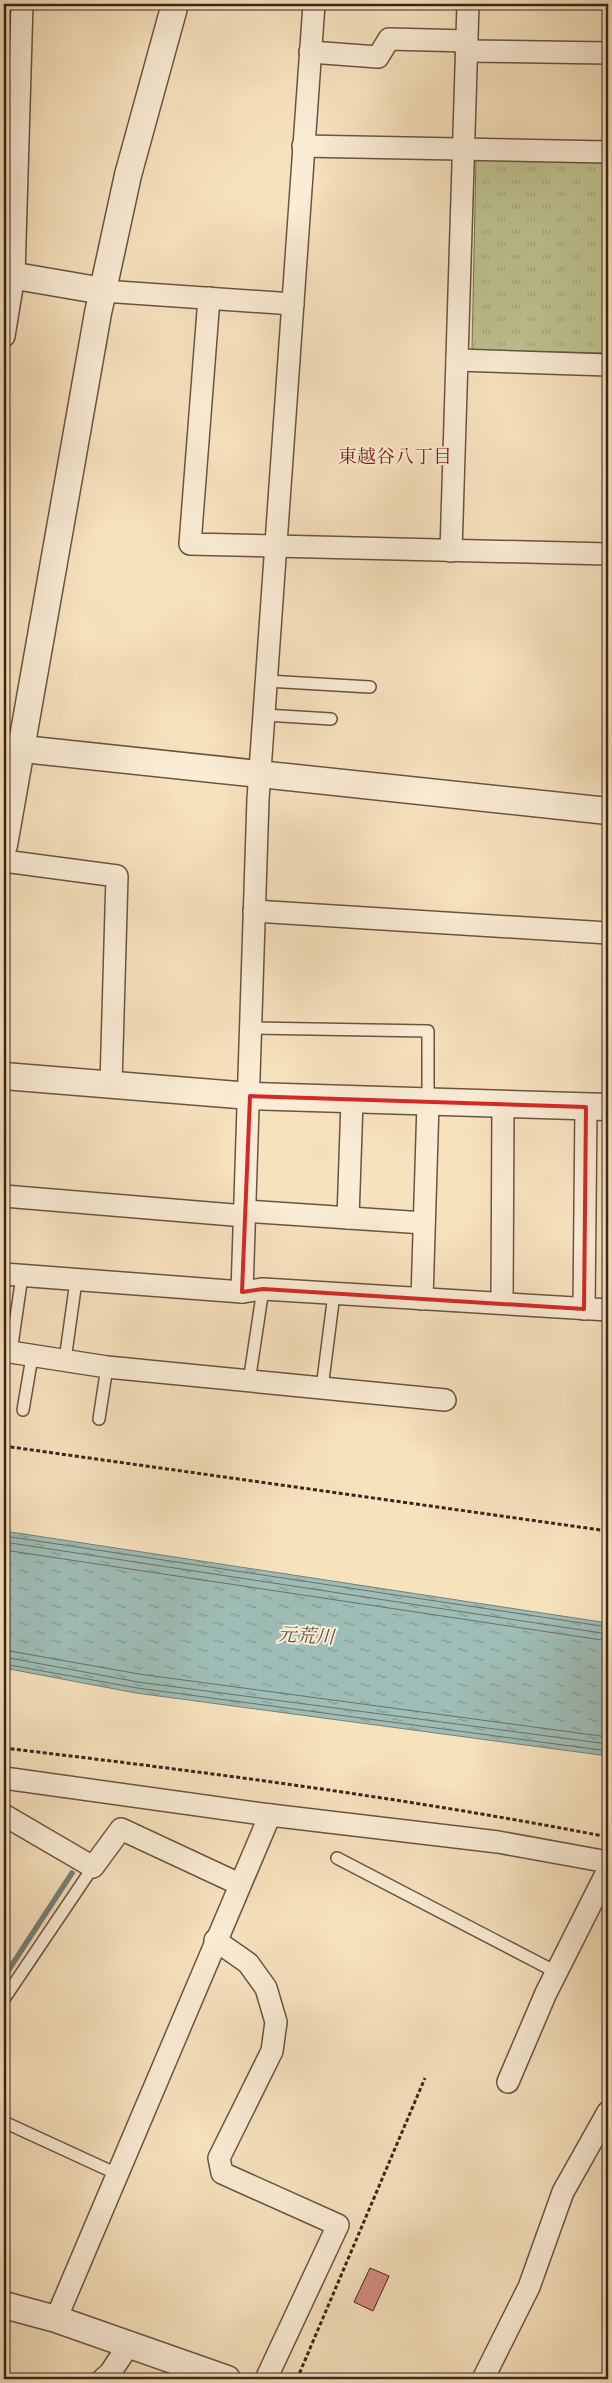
<svg xmlns="http://www.w3.org/2000/svg" width="612" height="2383" viewBox="0 0 612 2383" font-family="'IM FELL English','Noto Serif JP',serif">
	<style>
		.park { fill: url(#park-tufts); stroke: #7c7454 }
		.water { fill: url(#water-ripples); stroke: #768077 }
		.lines { fill: none; stroke-linecap: round; stroke-linejoin: round }
		.shore { stroke: #6c7067; stroke-width: 1 }
		.stream { stroke: #768077; stroke-width: 5.5 }
		.building { fill: #d38d7e; stroke: #3b2418 }
		.service-casing { stroke: #6a5442; stroke-width: 14 }
		.minor-casing { stroke: #6a5442; stroke-width: 24 }
		.tertiary-casing { stroke: #6a5442; stroke-width: 29 }
		.path { stroke: #3b2418; stroke-width: 3; stroke-dasharray: 4 2.5; stroke-linecap: butt }
		.service { stroke: #faecd5; stroke-width: 11 }
		.minor { stroke: #faecd5; stroke-width: 21 }
		.tertiary { stroke: #faecd5; stroke-width: 26 }
		.marked { fill: none; stroke: #d62828; stroke-width: 4; stroke-linejoin: round }
		.labels { text-anchor: middle; stroke-width: 4; stroke-linejoin: round; paint-order: stroke }
		.neighbourhood-label { font-size: 19px; fill: #7a1f14; stroke: #faecd5 }
		.water-label { font-size: 19px; font-style: italic; fill: #595247; stroke: #faecd5 }
	</style>
	<defs>
		<pattern id="park-tufts" width="24" height="20" patternUnits="userSpaceOnUse" patternTransform="scale(1.25)"><rect width="24" height="20" fill="#bec390"/><path d="M3 7l-1-3M5 7V3M7 7l1-3M15 17l-1-3M17 17v-4M19 17l1-3" fill="none" stroke="#a4a77b"/></pattern>
		<pattern id="water-ripples" width="26" height="14" patternUnits="userSpaceOnUse" patternTransform="scale(1.25)"><rect width="26" height="14" fill="#9ebdb6"/><path d="M2 4q2-2 4 0t4 0M15 11q2-2 4 0t4 0" fill="none" stroke="#829993"/></pattern>
	</defs>
	<rect width="100%" height="100%" fill="#f7e2be"/>
	<filter id="stains"><feTurbulence type="fractalNoise" baseFrequency=".004" numOctaves="4"/><feColorMatrix values="0 0 0 0 .2 0 0 0 0 .09 0 0 0 0 .02 0 0 0 .5 -.17"/></filter>
	<radialGradient id="worn" r=".72"><stop offset=".6" stop-color="#630" stop-opacity="0"/><stop offset="1" stop-color="#630" stop-opacity=".3"/></radialGradient>
	<path class="park" d="M476,158L608,161V353L472,350Z"/>
	<path class="water" d="M4,1531L608,1623V1756L136,1693L4,1668Z"/>
	<g class="lines">
		<g class="shore">
			<path d="M4,1536L608,1627"/>
			<path d="M4,1542L608,1634"/>
			<path d="M4,1550L608,1641"/>
			<path d="M4,1650L139,1674L608,1737"/>
			<path d="M4,1657L138,1682L608,1744"/>
			<path d="M4,1664L137,1688L608,1751"/>
		</g>
		<path class="stream" d="M4,1977L72,1873"/>
	</g>
	<path class="building" d="M370,2268L389,2276L373,2311L354,2302Z"/>
	<g class="lines">
		<defs>
			<g id="service">
				<path d="M267,681L370,687"/>
				<path d="M265,715L331,719"/>
				<path d="M252,1028L428,1031V1103"/>
				<path d="M11,1352L22,1276"/>
				<path d="M65,1360L76,1281"/>
				<path d="M249,1382L263,1289"/>
				<path d="M322,1388L334,1294"/>
				<path d="M23,1410L32,1357"/>
				<path d="M99,1419L107,1367"/>
				<path d="M337,1858L556,1972"/>
				<path d="M4,1999L93,1867"/>
				<path d="M4,2122L117,2174"/>
			</g>
			<g id="minor">
				<path d="M466,51L608,53"/>
				<path d="M310,52L378,57L389,39L467,41"/>
				<path d="M303,146L608,152"/>
				<path d="M103,291L293,304"/>
				<path d="M209,298L190,544L608,554"/>
				<path d="M4,336L14,275L22,4"/>
				<path d="M457,360L608,365"/>
				<path d="M451,551L468,4"/>
				<path d="M4,861L117,876L111,1084"/>
				<path d="M254,911L608,933"/>
				<path d="M4,1196L245,1216"/>
				<path d="M245,1211L424,1223"/>
				<path d="M348,1218L352,1101"/>
				<path d="M4,1274L242,1292L263,1289L608,1310"/>
				<path d="M242,1292L258,799L314,4"/>
				<path d="M422,1299L428,1103"/>
				<path d="M502,1303L503,1105"/>
				<path d="M584,1309L586,1107"/>
				<path d="M4,1351L107,1367L445,1400"/>
				<path d="M4,1778L270,1815L498,1842L608,1862"/>
				<path d="M4,1815L93,1867L121,1829L239,1884"/>
				<path d="M215,1940L248,1963L266,1988L276,2022L272,2051L219,2158L222,2173L338,2225L266,2379"/>
				<path d="M508,2082L546,1993L608,1870"/>
				<path d="M56,2319L270,1815"/>
				<path d="M103,2379L110,2373L128,2346"/>
				<path d="M483,2379L529,2287L563,2192L608,2112"/>
			</g>
			<g id="tertiary">
				<path d="M4,274L103,291"/>
				<path d="M4,747L608,811"/>
				<path d="M4,845L98,313L128,175L175,4"/>
				<path d="M4,1076L250,1096L608,1107"/>
				<path d="M4,2305L56,2319L227,2379"/>
			</g>
		</defs>
		<use href="#service" class="service-casing"/>
		<use href="#minor" class="minor-casing"/>
		<use href="#tertiary" class="tertiary-casing"/>
		<g class="path">
			<path d="M4,1446L608,1531"/>
			<path d="M4,1748C206,1772 408,1798 608,1837"/>
			<path d="M297,2379L425,2078"/>
		</g>
		<use href="#service" class="service"/>
		<use href="#minor" class="minor"/>
		<use href="#tertiary" class="tertiary"/>
	</g>
	<path class="marked" d="M250,1096L586,1107L584,1309L263,1289L242,1292Z"/>
	<g class="labels">
		<g class="neighbourhood-label">
			<text x="395" y="463">東越谷八丁目</text>
		</g>
		<g class="water-label">
			<text transform="translate(306 1635) rotate(3)" y="7">元荒川</text>
		</g>
	</g>
	<rect width="612" height="2383" fill="none" stroke="#f7e2be" stroke-width="20"/>
	<rect x="5" y="5" width="602" height="2373" fill="none" stroke="#3b2418" stroke-width="2.5"/>
	<rect x="10" y="10" width="592" height="2363" fill="none" stroke="#3b2418"/>
	<rect width="100%" height="100%" filter="url(#stains)"/>
	<rect width="100%" height="100%" fill="url(#worn)"/>
</svg>
